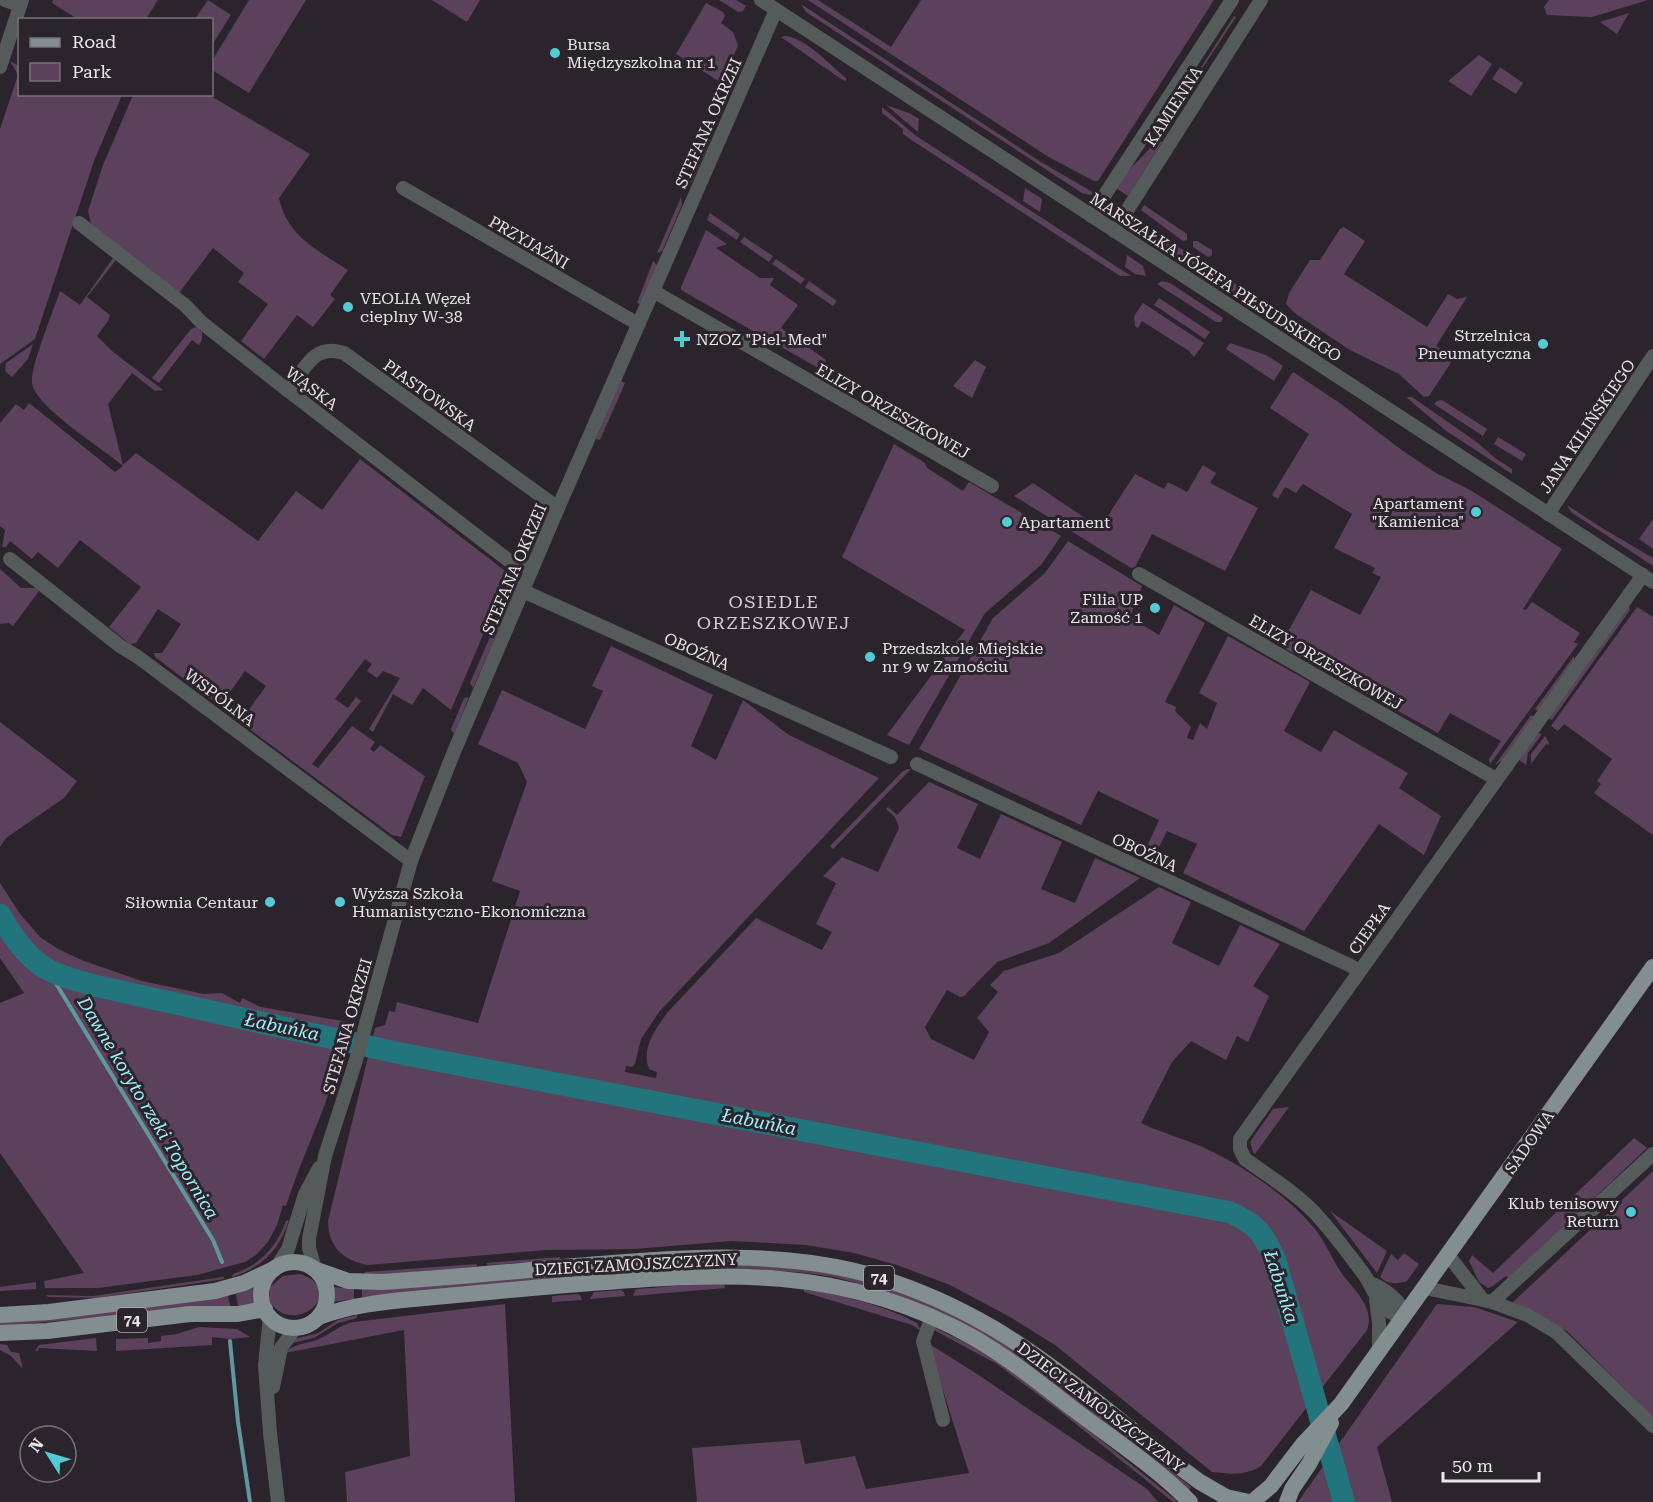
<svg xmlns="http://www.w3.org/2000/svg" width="1653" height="1502" viewBox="0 0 1653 1502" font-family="'Roboto Serif',serif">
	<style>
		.green { fill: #5c415c }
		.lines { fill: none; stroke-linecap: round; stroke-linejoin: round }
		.stream { stroke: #5e979d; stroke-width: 4 }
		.river { stroke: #22757d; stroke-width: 22 }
		.minor { stroke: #555b5b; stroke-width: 14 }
		.major { stroke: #828e8f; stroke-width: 16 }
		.poi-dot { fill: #52cbd7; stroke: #2b242c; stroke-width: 2 }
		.labels { text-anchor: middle; stroke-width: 6; stroke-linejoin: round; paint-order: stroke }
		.shield { fill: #2b242c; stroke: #b0abb0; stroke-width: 1.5 }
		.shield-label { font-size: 15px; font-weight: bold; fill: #e9e5e9 }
		.poi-label { font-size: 16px; fill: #e9e5e9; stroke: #2b242c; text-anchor: start }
		.street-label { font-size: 16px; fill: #e9e5e9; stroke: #2b242c }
		.neighbourhood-label { font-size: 18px; letter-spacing: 1.5px; fill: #d6ccd6; stroke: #2b242c }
		.water-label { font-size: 18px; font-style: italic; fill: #9bf4fd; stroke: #2b242c }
	</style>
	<rect width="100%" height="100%" fill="#2b242c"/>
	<g class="green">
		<path d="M53,0H158L146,19L76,20V18L52,3Z"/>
		<path d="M208,0L231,15L212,45V20L195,19Z"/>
		<path d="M249,0H306L249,93L212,70V61Z"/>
		<path d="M432,0H480L467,22Z"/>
		<path d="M719,0H736L746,6L743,11L738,12Z"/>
		<path d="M808,0H818L891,47L921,0H1214L1098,181H1094L1047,156Z"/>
		<path d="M1549,0H1648L1592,17L1547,15L1544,7Z"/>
		<path d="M706,3L723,12L725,16L721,23L733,32L738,45L723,84L676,54Z"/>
		<path d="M801,4L1041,162L1096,194L1090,195L1082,193L806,12Z"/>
		<path d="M1629,13L1617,34L1600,22Z"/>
		<path d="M1234,16L1236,17L1177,107L1181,111L1176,112L1173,109L1172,104L1176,106Z"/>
		<path d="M786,36C806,38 832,67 847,79L845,81L841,79L781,37Z"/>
		<path d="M1479,55L1492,64L1471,96L1448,81Z"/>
		<path d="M10,61L19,66L20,94L122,95L94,161L35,339L0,364V129L18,75Z"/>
		<path d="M1500,67L1523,83L1516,94L1492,79Z"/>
		<path d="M133,95H209L310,154L279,198C287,236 317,250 348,270L330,295L335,299L313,327L297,315L264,359L241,341L268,304L238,282L244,273L213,248L179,293L91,224L88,211L103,165Z"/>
		<path d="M886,105L909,113L919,119L918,132Z"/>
		<path d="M882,107L915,135L1131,276H1120L910,139L903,134V129L882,113Z"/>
		<path d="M709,132L711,139L692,182L686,185Z"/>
		<path d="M1160,138L1162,142L1128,196L1116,188L1128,171Z"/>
		<path d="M1025,188L1042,199L1040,212L1023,201Z"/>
		<path d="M681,197L682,205L662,251L657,253Z"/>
		<path d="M1144,205L1187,234V240L1183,241L1141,210Z"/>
		<path d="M710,213L740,234L737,240L707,220Z"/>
		<path d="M1132,217L1240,287L1241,291L1238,295L1138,230L1133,224Z"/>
		<path d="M1344,227L1365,241L1344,274L1427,327L1448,294L1457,299L1467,297L1436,346L1454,358L1429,396L1424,397L1399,374L1350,350L1296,314L1286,304L1289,293L1310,260H1320L1340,229Z"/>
		<path d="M706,230L727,244L716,248L760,278H774L770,285L798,305L781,328L826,360L820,369L681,290V287Z"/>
		<path d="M744,237L773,256L769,262L740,242Z"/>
		<path d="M1193,241H1197L1212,250V255L1208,257L1193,247Z"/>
		<path d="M1127,255L1143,266L1146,276L1135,274L1125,267Z"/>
		<path d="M113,258L116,260L87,297L110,315L108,321L97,336L112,351L163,390L155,391L132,373L108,404L123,465L136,453L258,541L296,491L322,510L360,459L509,574L451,710L423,688L412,705L393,694L373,732L369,729L400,678L383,671L377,678L367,671L372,664L365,659L335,699L348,708L356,697L361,701L312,764L318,768L352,726L375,742L370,749L374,752L380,745L425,776L401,837L392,835L240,722L266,686L245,671L220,706L155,657L154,653H162L181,624L158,609L136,643L130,644L109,627L141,587L80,540L58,568L38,552L32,559L10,541L6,547H2L5,530L0,526V423L16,404L24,410L29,403L115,472L123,466C104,449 35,407 32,383C30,367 54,309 60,291L80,305Z"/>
		<path d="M776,259L805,279L801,284L772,264Z"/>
		<path d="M653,261L657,265L640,304L637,303Z"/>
		<path d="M809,281L837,301L833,306L805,287Z"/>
		<path d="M1162,281L1170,283L1223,318L1221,322H1216L1157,284Z"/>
		<path d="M1159,298L1210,332L1205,339L1154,305Z"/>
		<path d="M1143,303L1204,343L1194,357L1189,351L1142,321L1138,328L1135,326L1134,316Z"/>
		<path d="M1275,310L1340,351V354L1317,346L1279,322L1275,316Z"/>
		<path d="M196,327L202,332V340L199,345L192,340L159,383L152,378L191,329Z"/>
		<path d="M1230,343L1266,355L1283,366L1274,381L1226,349Z"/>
		<path d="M33,344L28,359L12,377L5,371L6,363Z"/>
		<path d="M975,360L986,367L972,398L953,386Z"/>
		<path d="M1293,372L1341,404L1403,451L1436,473L1472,491L1562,549L1523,609L1526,610L1532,602L1580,633L1574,642L1578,644L1490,764L1489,759L1501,741L1450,713L1438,733L1280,646L1311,590L1360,615L1381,577L1372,573L1375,568L1334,548L1352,514L1303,484L1296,493L1285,487L1278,499L1272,495L1309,434L1270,408Z"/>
		<path d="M621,381L625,383L600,440L596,439Z"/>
		<path d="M1408,397H1412L1478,443L1495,458L1512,469V474L1445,430L1407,398Z"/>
		<path d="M1442,400L1487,429L1483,436L1434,404L1437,401Z"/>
		<path d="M1498,437L1526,454L1522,461L1494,444Z"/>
		<path d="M894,444L925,463L927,468L963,491L969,482L1061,536L1041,565L985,613L909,745L887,735L965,630L842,557Z"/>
		<path d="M1203,465L1216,473L1210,483L1258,508L1225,571L1152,534L1135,567L1131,568L1014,496L1033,483L1100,528L1135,474L1164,489L1168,482L1187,492Z"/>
		<path d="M1567,505L1602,528L1653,558V566L1571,512Z"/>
		<path d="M545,506L548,513L531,552L523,558Z"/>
		<path d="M1653,519V549L1639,539Z"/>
		<path d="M1068,541L1142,586L1130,617L1159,635L1174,605L1205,623L1165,702L1176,707L1175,711L1191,727L1187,738L1193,740L1200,723L1207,729L1217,703L1199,693L1228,636L1310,682L1284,731L1321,752L1334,730L1408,773L1399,788L1441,816L1424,855L1379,824L1304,931L1183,873L1197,844L1167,831L1153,859L1143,855L1159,820L1098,791L1081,825L919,749L993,618L1045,573Z"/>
		<path d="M0,569L21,588H36L39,591L13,626L9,623L0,624Z"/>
		<path d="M517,575L520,581L473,688L470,683Z"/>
		<path d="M1629,606L1630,610L1552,720L1548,718Z"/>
		<path d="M1637,607L1653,617V835L1594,793L1601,784L1597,781L1612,759L1564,724L1558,731L1551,726Z"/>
		<path d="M611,646L713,695L691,746L716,760L743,700L789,735L879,778L659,1012L641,1039L635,1064L632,1067L626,1066L625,1072L656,1078L657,1072L649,1069C641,1048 655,1030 667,1013L756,918L822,950L832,932L816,924L836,883L823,876L842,857L878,872L899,828L895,817L886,809L888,807L897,815L929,782L978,804L957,848L980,859L1001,814L1062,842L1041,889L1075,903L1095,858L1140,878L1049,943L997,962L964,996L960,997L947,990L925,1027L931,1039L974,1060L989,1032L977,1018L998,992L990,985L1004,971L1059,953L1159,887L1191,902L1172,943L1219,966L1240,925L1280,944L1253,986L1269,996L1248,1042L1237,1036L1226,1060L1191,1041L1172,1062L1141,1123C1164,1134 1190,1140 1213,1152C1247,1169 1290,1198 1314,1228C1326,1242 1332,1260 1343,1275C1355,1291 1375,1308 1367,1330L1261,1466C1245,1476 1231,1474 1212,1472L1055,1345L1010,1317L950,1285L897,1265L854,1253L806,1245L732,1241L635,1249L546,1250L368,1265C344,1261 328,1247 328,1221L375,1028L385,1025L389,1011L395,1012L397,1002L478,1023L520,891L492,881L527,782L518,763L478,744L502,690L585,729L603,691L592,686Z"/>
		<path d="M1574,656V661L1538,711L1535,709Z"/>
		<path d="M469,697L455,732L453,733L451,729L464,698Z"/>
		<path d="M1531,715L1534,717L1503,760L1495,765Z"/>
		<path d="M0,722L77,781L64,798L6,838L0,847Z"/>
		<path d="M1538,733L1542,734L1528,753L1526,765L1518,759Z"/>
		<path d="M1545,736L1549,743L1548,745L1546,744L1531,764V754Z"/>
		<path d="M907,769H911L833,849L830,846L902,772Z"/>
		<path d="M0,883L20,914L40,937L58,949L84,961L142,981L204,994L222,993L240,1003L242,998L261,1007L354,1023C350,1041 348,1065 334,1078C320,1122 300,1162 286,1206L283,1205L277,1225L268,1242L256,1255L245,1262L197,1275L98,1288H45L44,1281L84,1273L0,1153V1003L24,993L0,958Z"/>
		<path d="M1289,1107L1255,1154L1253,1152L1250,1142L1273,1109Z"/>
		<path d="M1634,1138L1647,1148L1509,1279L1506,1276L1493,1286L1488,1288L1479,1282L1469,1261L1472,1255L1493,1273Z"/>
		<path d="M1653,1171V1417L1567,1331L1512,1303Z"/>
		<path d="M1330,1211L1387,1251L1377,1273Z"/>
		<path d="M289,1220C280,1249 262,1268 232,1277L233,1274C260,1265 276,1248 286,1221Z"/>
		<path d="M1404,1253L1419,1264L1407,1281C1397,1284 1388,1285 1380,1277L1391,1254L1398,1260Z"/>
		<path d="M560,1257L559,1260L488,1265L486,1263Z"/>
		<path d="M477,1264L476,1267L382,1275L364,1274L365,1272Z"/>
		<path d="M714,1264C744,1266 775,1265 805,1269C833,1272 862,1279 889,1288C999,1322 1103,1416 1191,1487L1189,1491L993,1340L944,1314L872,1287L834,1277L807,1273L758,1269L715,1268L441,1289L362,1297V1289Z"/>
		<path d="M300,1274C351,1291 291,1340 269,1300L270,1287L283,1276Z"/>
		<path d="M223,1277L225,1279L96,1298L48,1297L46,1295L93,1296Z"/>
		<path d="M36,1282V1289L0,1291V1287Z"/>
		<path d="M723,1282L725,1288L633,1296L635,1290L638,1289Z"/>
		<path d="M335,1287L354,1289V1299L333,1302V1289Z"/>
		<path d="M254,1288L257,1306L238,1307L236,1294Z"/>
		<path d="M804,1288C844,1296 881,1304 917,1323L921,1331L912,1325L804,1292Z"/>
		<path d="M621,1290L624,1292L625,1296L590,1299L594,1292Z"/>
		<path d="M577,1294L580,1295L582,1300L552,1302V1296Z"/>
		<path d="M228,1296L230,1306L0,1326V1322Z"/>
		<path d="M505,1304L515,1502H347L345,1472L410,1456L404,1330L285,1353C294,1343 307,1344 319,1339C332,1333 340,1325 354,1322Z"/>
		<path d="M1437,1304L1474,1307L1518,1322L1377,1447L1392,1502H1298Z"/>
		<path d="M357,1315V1318L338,1323L314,1338L292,1343L295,1339L318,1333L338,1320Z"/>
		<path d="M199,1327L237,1329L250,1337L230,1339L212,1337V1345L116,1351V1339L148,1338V1343L161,1341V1336L177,1334Z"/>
		<path d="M936,1328L978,1349L1012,1371L1057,1405L1177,1501L1173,1502L1056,1408L997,1364L932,1329Z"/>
		<path d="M96,1338L97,1351L39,1348L38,1351H35L39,1345Z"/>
		<path d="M928,1343L977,1374L1147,1489L1158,1502H697L692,1448L800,1440L805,1464L855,1456L866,1489L969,1473Z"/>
		<path d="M0,1344L7,1345L11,1352L19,1353L23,1369L11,1356L0,1350Z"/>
	</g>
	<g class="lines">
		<g class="stream">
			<path d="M47,969L213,1240L222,1262"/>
			<path d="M230,1341L238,1422L250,1502"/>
		</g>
		<path class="river" d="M0,915C11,934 27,958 47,969C60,977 78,980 92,985L403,1054L1229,1212C1257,1224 1262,1232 1275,1259L1344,1502"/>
		<g class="minor">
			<path d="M5,0L20,5"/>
			<path d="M761,0L1653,582"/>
			<path d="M0,67L22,0"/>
			<path d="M403,188L638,324"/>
			<path d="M1091,216L1232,0"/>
			<path d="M79,223L186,306L201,322L281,385L508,560L532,569"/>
			<path d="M1114,231L1261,0"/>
			<path d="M653,291L992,486"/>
			<path d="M288,391C305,369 313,343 344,353L558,508"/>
			<path d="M1548,514L1653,356"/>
			<path d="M10,559L120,646L138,657L411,861"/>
			<path d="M1139,574L1496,779"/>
			<path d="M523,591L891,757"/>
			<path d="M917,764L1349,965L1359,971"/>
			<path d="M276,1268L288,1249L305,1194L319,1168"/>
			<path d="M315,1269L309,1248V1239L325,1156L356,1060L411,861L453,754L558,508L776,10"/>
			<path d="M1370,1283C1384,1288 1401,1301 1405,1315C1380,1317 1375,1289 1363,1273C1347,1252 1332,1231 1314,1212C1294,1191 1268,1176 1245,1159L1240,1149V1139L1643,575"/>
			<path d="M1425,1288L1483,1300L1448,1255"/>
			<path d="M1376,1299L1379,1323V1351"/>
			<path d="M1483,1300L1492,1302L1653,1154"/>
			<path d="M1492,1302L1527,1315L1556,1332L1653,1426"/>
			<path d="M270,1317L265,1365L270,1433L278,1502"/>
			<path d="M932,1317L923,1341L943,1420"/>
			<path d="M273,1387L281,1348L296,1327"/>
		</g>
		<g class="major">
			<circle cx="294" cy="1295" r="33"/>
			<path d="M317,1270L348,1281L382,1282C459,1277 536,1269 612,1263C693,1257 776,1252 855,1271C904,1283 950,1303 993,1328C1067,1372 1130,1432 1200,1482L1226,1497L1249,1502"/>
			<path d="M0,1315L49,1312L215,1291L244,1283L274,1269"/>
			<path d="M319,1317C356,1303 395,1301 435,1297C471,1294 507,1290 543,1287C700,1275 832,1257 976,1339C1010,1359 1041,1384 1072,1408C1110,1437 1157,1468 1190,1502"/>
			<path d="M0,1333L47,1331L190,1314H238L265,1309"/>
			<path d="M1252,1502L1271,1486L1303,1444L1341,1404L1653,967"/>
			<path d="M1287,1502L1292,1489L1309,1464L1331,1423"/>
		</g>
	</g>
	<g class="poi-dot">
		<circle cx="555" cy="53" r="6"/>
		<circle cx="348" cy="307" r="6"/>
		<path d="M679 330h6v6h6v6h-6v6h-6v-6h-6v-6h6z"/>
		<circle cx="1543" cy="344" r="6"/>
		<circle cx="1476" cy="512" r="6"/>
		<circle cx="1007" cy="522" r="6"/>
		<circle cx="1155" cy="608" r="6"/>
		<circle cx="870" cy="657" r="6"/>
		<circle cx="270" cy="902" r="6"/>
		<circle cx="340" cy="902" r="6"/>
		<circle cx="1631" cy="1212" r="6"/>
	</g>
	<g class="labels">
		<g class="shield">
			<rect x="864" y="1266" width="30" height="24" rx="4.5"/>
			<rect x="117" y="1308" width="30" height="24" rx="4.5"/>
		</g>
		<g class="shield-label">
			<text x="879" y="1283">74</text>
			<text x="132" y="1325">74</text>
		</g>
		<g class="poi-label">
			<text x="567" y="50">Bursa<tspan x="567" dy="18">Międzyszkolna nr 1</tspan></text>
			<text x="360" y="304">VEOLIA Węzeł<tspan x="360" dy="18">cieplny W-38</tspan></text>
			<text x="1531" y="341" text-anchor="end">Strzelnica<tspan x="1531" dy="18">Pneumatyczna</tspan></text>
			<text x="696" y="345">NZOZ "Piel-Med"</text>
			<text x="1464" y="509" text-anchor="end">Apartament<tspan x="1464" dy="18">"Kamienica"</tspan></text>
			<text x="1019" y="528">Apartament</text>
			<text x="1143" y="605" text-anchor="end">Filia UP<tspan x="1143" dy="18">Zamość 1</tspan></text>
			<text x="882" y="654">Przedszkole Miejskie<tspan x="882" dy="18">nr 9 w Zamościu</tspan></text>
			<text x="352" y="899">Wyższa Szkoła<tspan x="352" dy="18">Humanistyczno-Ekonomiczna</tspan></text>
			<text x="258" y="908" text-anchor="end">Siłownia Centaur</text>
			<text x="1619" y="1209" text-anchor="end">Klub tenisowy<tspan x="1619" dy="18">Return</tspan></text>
		</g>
		<g class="street-label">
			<text transform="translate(1173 106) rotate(-57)" y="6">KAMIENNA</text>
			<text transform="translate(708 123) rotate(-66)" y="6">STEFANA OKRZEI</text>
			<text transform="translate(529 242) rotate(30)" y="6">PRZYJAŹNI</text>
			<text transform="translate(1216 277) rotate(33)" y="6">MARSZAŁKA JÓZEFA PIŁSUDSKIEGO</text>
			<text transform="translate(312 388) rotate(37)" y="6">WĄSKA</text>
			<text transform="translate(430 395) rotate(36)" y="6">PIASTOWSKA</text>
			<text transform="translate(893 411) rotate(30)" y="6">ELIZY ORZESZKOWEJ</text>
			<text transform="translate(1587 426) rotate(-56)" y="6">JANA KILIŃSKIEGO</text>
			<text transform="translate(514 569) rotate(-67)" y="6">STEFANA OKRZEI</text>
			<text transform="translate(697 651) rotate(24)" y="6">OBOŹNA</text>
			<text transform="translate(1326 662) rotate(30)" y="6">ELIZY ORZESZKOWEJ</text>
			<text transform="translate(220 697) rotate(37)" y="6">WSPÓLNA</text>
			<text transform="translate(1145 852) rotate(25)" y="6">OBOŹNA</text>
			<text transform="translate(1369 928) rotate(-55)" y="6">CIEPŁA</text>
			<text transform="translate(347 1026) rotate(-74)" y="6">STEFANA OKRZEI</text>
			<text transform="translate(1529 1142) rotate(-55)" y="6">SADOWA</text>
			<text transform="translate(636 1264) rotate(-3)" y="6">DZIECI ZAMOJSZCZYZNY</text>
			<text transform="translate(1101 1407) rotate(37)" y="6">DZIECI ZAMOJSZCZYZNY</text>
		</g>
		<g class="neighbourhood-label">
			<text x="774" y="608">OSIEDLE<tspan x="774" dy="21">ORZESZKOWEJ</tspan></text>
		</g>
		<g class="water-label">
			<text transform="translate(282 1027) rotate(12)" y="6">Łabuńka</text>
			<text transform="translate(148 1108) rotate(59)" y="6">Dawne koryto rzeki Topornica</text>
			<text transform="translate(759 1122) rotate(11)" y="6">Łabuńka</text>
			<text transform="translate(1281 1287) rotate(72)" y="6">Łabuńka</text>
		</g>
	</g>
	<rect x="18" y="18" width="195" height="78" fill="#2b242c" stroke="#777178" stroke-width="1.5"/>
	<rect x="30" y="38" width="30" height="9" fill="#828e8f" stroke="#777178" stroke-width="1.5"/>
	<text x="72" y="48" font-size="18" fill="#e9e5e9">Road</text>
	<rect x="30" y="63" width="30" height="18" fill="#5c415c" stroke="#777178" stroke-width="1.5"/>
	<text x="72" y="78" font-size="18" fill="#e9e5e9">Park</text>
	<g transform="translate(48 1454) rotate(307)"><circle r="28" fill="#2b242c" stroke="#777178" stroke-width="1.5"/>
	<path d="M0-4.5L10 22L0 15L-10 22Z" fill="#52cbd7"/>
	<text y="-9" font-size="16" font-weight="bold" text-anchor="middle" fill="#e9e5e9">N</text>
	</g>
	<path d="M1443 1472v9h96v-9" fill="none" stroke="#e9e5e9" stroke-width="3"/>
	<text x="1452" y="1472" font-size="18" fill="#e9e5e9" stroke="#2b242c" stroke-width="4.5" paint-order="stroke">50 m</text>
</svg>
